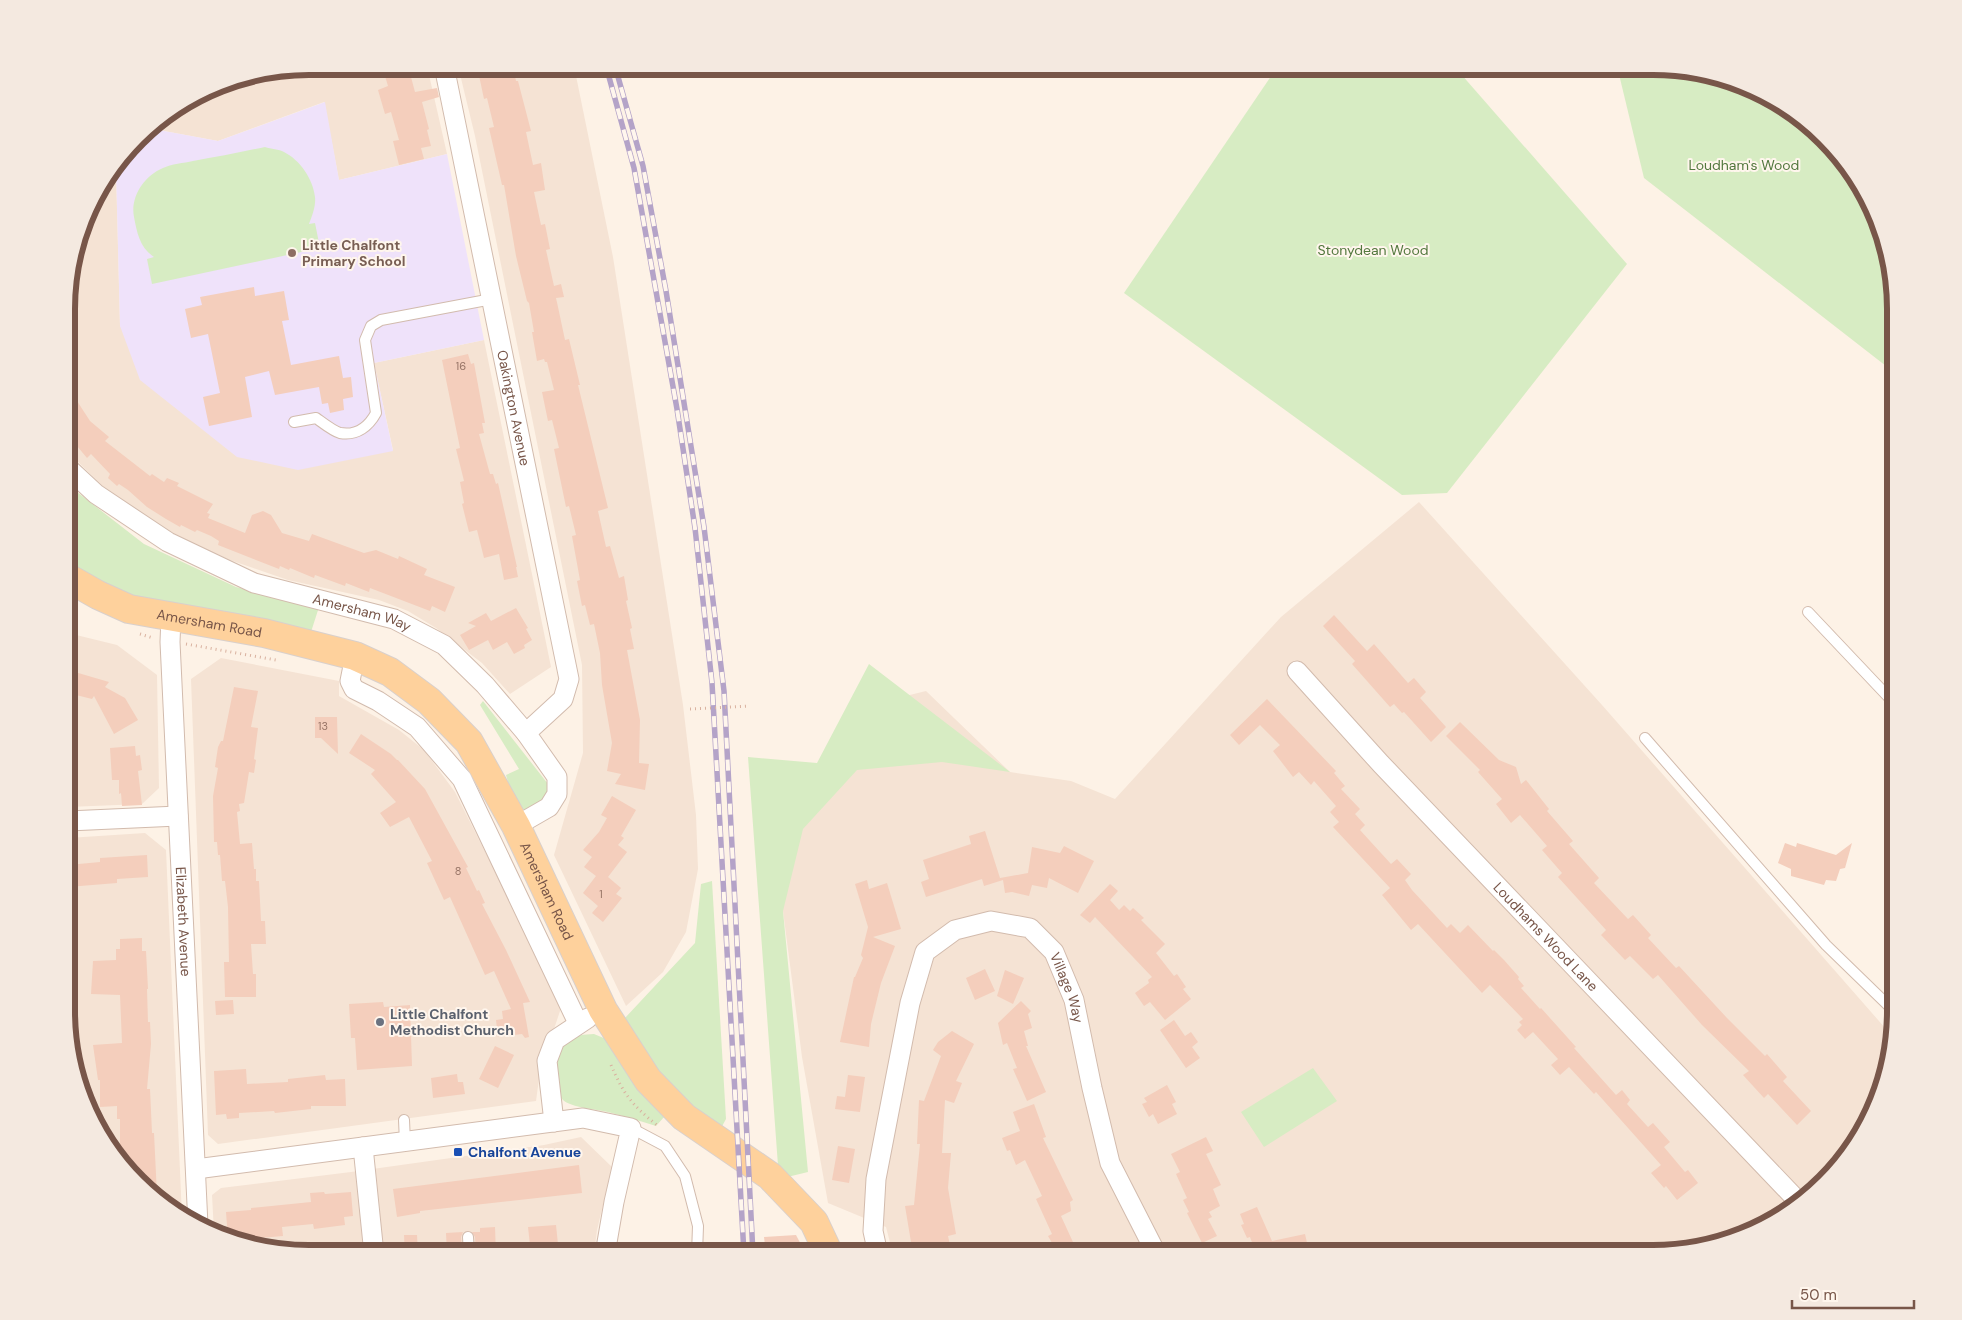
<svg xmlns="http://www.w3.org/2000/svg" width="1962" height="1320" viewBox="0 0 1962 1320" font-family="'DM Sans',sans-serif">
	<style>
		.residential { fill: #f5e3d4 }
		.education { fill: #efe2fa }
		.green { fill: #d7ecc3 }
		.building { fill: #f4cebc }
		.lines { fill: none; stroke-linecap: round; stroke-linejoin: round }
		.lane-casing { stroke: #d2bbad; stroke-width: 12 }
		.street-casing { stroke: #d2bbad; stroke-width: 21 }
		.primary-casing { stroke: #d9d0cc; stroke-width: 30 }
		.path { stroke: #d9b19f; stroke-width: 3; stroke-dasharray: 1 4; stroke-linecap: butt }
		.lane { stroke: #fff; stroke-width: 10 }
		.street { stroke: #fff; stroke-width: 19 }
		.primary { stroke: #fed19c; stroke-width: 28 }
		.rail-casing { stroke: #b4a3c8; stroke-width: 5.5 }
		.rail { stroke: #fff6ed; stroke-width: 4; stroke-dasharray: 11; stroke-linecap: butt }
		.path-bridge { stroke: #d9b19f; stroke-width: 3; stroke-dasharray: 1 4; stroke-linecap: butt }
		.education-dot { fill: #8d6e63; stroke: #fff6ed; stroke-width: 2 }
		.worship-dot { fill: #6b7280; stroke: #fff6ed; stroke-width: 2 }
		.transit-dot { fill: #1a4fb4; stroke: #fff6ed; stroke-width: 2 }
		.labels { text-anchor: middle; stroke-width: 4; stroke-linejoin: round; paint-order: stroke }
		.number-label { font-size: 11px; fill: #977466 }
		.park-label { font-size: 14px; fill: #53783e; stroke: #fff6ed }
		.education-label { font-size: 14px; font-weight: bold; fill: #785e54; stroke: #fff6ed; text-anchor: start }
		.street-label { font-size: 14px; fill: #785649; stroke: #fff6ed }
		.worship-label { font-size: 14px; font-weight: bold; fill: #5b616d; stroke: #fff6ed; text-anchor: start }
		.transit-label { font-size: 14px; font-weight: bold; fill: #164399; stroke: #fff6ed; text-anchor: start }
		.rim { fill: none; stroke: #785649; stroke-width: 6 }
	</style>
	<rect width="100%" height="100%" fill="#fdf2e6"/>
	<g class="residential">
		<path d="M309,66H427L447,154L339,180L324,102L218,141L148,128L216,85Z"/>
		<path d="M458,66H574L613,257L683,705L696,815L698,869L686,932L663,972L626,1006L554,855L583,753L582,665L475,136Z"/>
		<path d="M116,170L120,326L393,450L374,363L484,340L551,667L510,694L482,663L436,628L408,611L379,600L288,580L230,560L156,527L117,500L68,452V278L91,201Z"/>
		<path d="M1419,502L1602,705L1893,1037L1883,1089L1855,1146L1774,1221L1669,1253L893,1254L886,1227L828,1203L802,1057L783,911L768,844L857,708L926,691L1010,772L1071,781L1115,799L1281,617Z"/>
		<path d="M68,633L117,645L157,675L159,788L142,804L68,807Z"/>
		<path d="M221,658L339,681V696L399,730L424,750L455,792L562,1005L554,1029L543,1050L536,1101L218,1144L208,1135L191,679Z"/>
		<path d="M145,833L166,850L182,1217L174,1213L99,1133L68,1042V838Z"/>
		<path d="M581,1137L612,1167L597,1230L594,1254H309L231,1241L214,1232L212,1195L221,1188L351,1172L544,1145Z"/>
	</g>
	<path class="education" d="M325,102L339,180L447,154L484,340L374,363L393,451L298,470L237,457L140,380L120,326L116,170L148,128L218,141Z"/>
	<g class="green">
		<path d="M1278,66H1454L1627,264L1447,493L1402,495L1124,293Z"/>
		<path d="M1617,66H1653L1731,79L1788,107L1863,188L1895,293V373L1644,178Z"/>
		<path d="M265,147C271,149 279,149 284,152C300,160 313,179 315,197C316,206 312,216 309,224L315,223L320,248L152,284L147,259L154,257C140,248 137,233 134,217C130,197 144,176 163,168C171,164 184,163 193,161C217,157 241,152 265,147Z"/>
		<path d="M68,485L144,544L236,587L319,607L311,632L151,608L68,567Z"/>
		<path d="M869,664L1010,772L942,762L857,770L803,829L783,911L808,1172L779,1179L748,757L817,763Z"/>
		<path d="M483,701L548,784L547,799L525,811L514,803L506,775L519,769L480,705Z"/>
		<path d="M712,881L726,1119L720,1130L666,1084L625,1018L695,943L701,884Z"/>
		<path d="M594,1034L606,1039L665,1116L656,1126C640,1121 624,1116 608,1112C596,1109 572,1108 563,1100C557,1095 554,1063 558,1056C567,1037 573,1035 594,1034Z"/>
		<path d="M1313,1068L1337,1101L1264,1147L1241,1112Z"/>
	</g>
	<g class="building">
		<path d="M382,66H408L415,92L437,88L439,97L422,102L429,129L427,130L431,146L421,148L424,159L399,165L393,141L399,140L391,112L385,114L378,90L388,86Z"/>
		<path d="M477,66H513L516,81H518L531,131L526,132L533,165L541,163L545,190L534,192L541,225L545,224L550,249L546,250L554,286L561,284L564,297L556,298L558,307L565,340L569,339L580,385H578L608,508L598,511L606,547L610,546L619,578L624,576L628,600L626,601L632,628L630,629L634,649L627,650L640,720L639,763L649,764L645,790L615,784L621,774L607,771L612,743L602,685L600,653L594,624L590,625L585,605L582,606L577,581L580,580L572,536L576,535L569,506L566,507L554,449L559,448L552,420L548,421L542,392L554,390L547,362H545L544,359L537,361L532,332H534L529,303L527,301L516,256L504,185H502L489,128L494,127L487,98L484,99Z"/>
		<path d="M254,287L255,296L284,291L289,320L282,321L291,365L339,356L343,378L351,377L353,397L343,399L344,410L330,413L328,403L322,404L319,387L275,395L269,371L245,377L252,417L209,426L203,397L220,393L208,334L191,338L185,309L202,305L200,297Z"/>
		<path d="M468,354L471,364L474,363L485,423H482L484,433L479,434L490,474H493L496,484L498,483L517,567H516L518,577L504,580L499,554L484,558L477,530L469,532L462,504L464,503L460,482L464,481L456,449L460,448L442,360Z"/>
		<path d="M68,387L90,421L109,437L105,441L150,476L152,474L164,482L167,478L179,483L177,486L213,504L207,513L210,514L208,518L245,533L252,515L263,511L271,515L282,533L309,541L312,534L364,553L376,550L398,559L399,556L427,569L424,575L455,587L445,612L432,606L430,611L370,588L369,592L346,583L345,586L315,575L314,578L290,568L289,570L280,566L279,569L218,545L219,541L211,536L197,530L195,532L181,525L180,527L166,519L147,507L128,490L119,484L117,486L108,478L110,474L91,454L87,458L72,440L74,439L68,432Z"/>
		<path d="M516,608L528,628L526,629L532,640L524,645L525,648L514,654L507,642L493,650L488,640L469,650L460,635L476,626L468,623L486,613L491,621Z"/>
		<path d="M1334,615L1367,651L1374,644L1408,683L1414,678L1426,692L1420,698L1446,727L1431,742L1404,712L1402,713L1394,704L1390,707L1352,664L1355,661L1323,626Z"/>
		<path d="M68,670L109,682L105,687L125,698L138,720L114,734L94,696L92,699L68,693Z"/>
		<path d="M234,687L258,691L251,727L258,728L254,759L256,760L254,773L249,772L244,803L239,804L240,811L237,812L240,844L252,843L254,869H256V881H259L261,921H265L266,944H251L253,974H256V997H225L224,962H229L228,907L225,881H222L220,855H218L217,842H214L213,796L218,768L215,767L218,747L221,741H223Z"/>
		<path d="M1267,699L1336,771L1334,773L1345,786L1341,789L1360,809L1355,814L1365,825L1360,830L1391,864L1397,859L1411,874L1405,880L1412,890L1447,928L1451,924L1460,933L1468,925L1493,951L1494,950L1504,960L1519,977L1518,979L1524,986L1521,988L1540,1009L1541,1008L1576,1047L1574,1048L1616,1095L1622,1090L1630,1100L1627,1104L1648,1127L1653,1123L1670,1142L1664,1147L1685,1172L1688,1170L1698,1183L1677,1200L1666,1186L1664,1188L1651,1173L1661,1165L1596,1092L1594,1094L1569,1067L1560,1075L1551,1065L1558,1059L1533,1032L1525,1039L1517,1030L1522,1025L1519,1022L1523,1019L1490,985L1482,993L1418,924L1411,930L1382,895L1390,888L1333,827L1339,822L1330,812L1336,806L1314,781L1311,785L1299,772L1293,777L1273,751L1280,745L1260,725L1239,745L1230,735Z"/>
		<path d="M315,717H337L338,754L321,738H315Z"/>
		<path d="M1460,722L1499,760L1516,767L1521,784L1526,780L1549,809L1547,811L1573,841L1569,844L1599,878L1594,883L1628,919L1633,915L1651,935L1648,938L1676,968L1679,966L1727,1018L1765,1056L1767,1054L1787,1077L1783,1081L1811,1111L1797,1125L1768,1094L1764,1098L1743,1075L1749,1071L1702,1025L1658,975L1653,979L1630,956L1625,960L1601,935L1606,930L1558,877L1562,873L1542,850L1547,846L1520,815L1511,823L1496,804L1502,799L1478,772L1480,770L1446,736Z"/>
		<path d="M361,734L391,754L397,760H398L425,789L468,867L466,868L477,891L479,890L485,903L482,904L506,950L530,1002L523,1003L529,1037L525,1038L522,1034L498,1037L496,1020L503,1019L502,1011L511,1009L494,971L485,975L450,897L444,900L427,863L432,861L409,817L390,827L380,813L396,802L371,774L375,770L349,753Z"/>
		<path d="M135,746L136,756L140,755L142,770L138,771L142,805L122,806L121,793L119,794V780H112L110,748Z"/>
		<path d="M612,796L636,810L621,836L624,838L618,845L627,852L608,877L621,888L616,894L622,898L603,922L592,913L598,906L583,893L596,876L584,867L592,857L583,850L599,832L607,818L601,815Z"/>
		<path d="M985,831L1000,878L1028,873L1032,847L1060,853L1064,846L1094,861L1078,893L1049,878L1047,888L1032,885L1029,896L1012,892L1005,893L1003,880L984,886L982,879L926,897L921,882L929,879L923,860L971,844L969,836Z"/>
		<path d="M1785,843L1796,847L1797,843L1836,855L1852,843L1845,868L1840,869L1836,881L1826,880L1824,885L1791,876V869L1778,863Z"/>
		<path d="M147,855L148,877L117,879V883L68,887V865L100,862V858Z"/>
		<path d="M867,880L869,889L887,883L901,929L873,937L895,946L881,983L871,1024L869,1047L840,1042L854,977H855L863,958L861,955L868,927L855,884Z"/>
		<path d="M1110,884L1118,891L1110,900L1119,910L1124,905L1130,911L1133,908L1144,918L1141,920L1165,944L1156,953L1174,976L1177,974L1186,987L1183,989L1191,999L1165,1020L1150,1002L1144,1006L1135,993L1149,983L1148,980L1152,977L1095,917L1090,923L1080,915Z"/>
		<path d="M142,938V951H146L148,989H147L148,1022H150L151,1044L147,1089H150L152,1133H154L157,1195L120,1155V1119H117V1106L100,1107V1080H98L93,1045L122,1043L120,995L91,994L93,961L116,960V949H120V939Z"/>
		<path d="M985,969L995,991L975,1000L966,978Z"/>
		<path d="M1005,970L1024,978L1013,1004L997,996Z"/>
		<path d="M233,1000L234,1014L216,1015L215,1001Z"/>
		<path d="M1021,1001L1031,1011L1028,1014L1032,1028L1024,1031L1028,1046H1026L1046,1092L1027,1101L1013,1069L1017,1068L1007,1043L1003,1045L998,1023Z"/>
		<path d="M383,1002L384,1007L410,1005L412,1066L357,1070L355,1038H351L349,1004Z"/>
		<path d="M1174,1020L1185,1036L1191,1032L1198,1042L1192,1047L1200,1058L1186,1068L1160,1030Z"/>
		<path d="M952,1031L974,1044L956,1081L962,1083L954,1103L945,1100L942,1153H951L948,1188L956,1234L948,1236L952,1254H913L905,1206L914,1205L920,1144H917L919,1100L924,1101L941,1056L933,1050L938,1042Z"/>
		<path d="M495,1046L514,1055L498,1088L479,1079Z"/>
		<path d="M246,1069L247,1084L288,1082V1079L325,1075L326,1080L345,1079L346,1106H311V1109L275,1113L274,1111L239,1113V1118L227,1119L226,1114L216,1115L214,1071Z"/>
		<path d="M457,1074L458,1082H463L465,1094L433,1098L431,1078Z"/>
		<path d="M848,1075L865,1077L860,1112L835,1109L837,1096L845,1097Z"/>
		<path d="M1167,1085L1176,1102L1172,1104L1177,1114L1158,1124L1153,1114L1149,1117L1142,1104L1147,1102L1144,1098Z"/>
		<path d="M1034,1104L1046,1137L1043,1138L1073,1200L1070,1202L1071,1211L1061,1216L1078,1253H1058L1048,1236L1052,1234L1036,1199L1042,1196L1025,1160L1016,1165L1010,1150L1007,1151L1002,1138L1020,1131L1013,1112Z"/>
		<path d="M1206,1137L1213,1151L1206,1154L1221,1185L1213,1189L1220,1206L1209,1212L1212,1217L1208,1219L1217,1236L1202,1243L1187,1213L1189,1212L1183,1200L1187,1198L1176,1174L1180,1172L1171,1154Z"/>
		<path d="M838,1146L855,1149L849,1183L832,1180Z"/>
		<path d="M579,1165L582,1193L420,1211V1213L397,1217L393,1189Z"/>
		<path d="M324,1192L325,1194L351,1192L353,1216L344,1217L345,1225L314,1229L313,1224L282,1227L283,1236L249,1239L250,1244L228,1239L226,1212L251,1210V1208L311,1202L310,1193Z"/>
		<path d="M1257,1207L1272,1241L1305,1234L1308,1247L1292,1250L1293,1253H1242L1241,1247L1253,1245L1250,1237L1247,1238L1241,1225L1244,1224L1240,1214Z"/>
		<path d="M556,1225L559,1254H531L528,1227Z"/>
		<path d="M495,1227L496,1254H476L475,1237L472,1232H480V1228Z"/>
		<path d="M463,1232L461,1237L462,1254H447L446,1233Z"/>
		<path d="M404,1235H417L418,1254H405Z"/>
		<path d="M796,1235L806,1254H766L764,1237Z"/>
	</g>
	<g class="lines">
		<defs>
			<g id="lane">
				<path d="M294,422L316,418C323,423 333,431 340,433C357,436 369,426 376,413L365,340L371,326L381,320L492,299"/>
				<path d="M1808,612L1895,704"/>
				<path d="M1645,738L1826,945L1895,1012"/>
				<path d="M404,1120L405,1142"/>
				<path d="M631,1128L665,1146L685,1176L698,1226L697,1254"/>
				<path d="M468,1237L469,1254"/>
			</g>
			<g id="street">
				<path id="s1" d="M444,66L569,679L563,699L526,733"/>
				<path id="s2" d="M68,468L96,494L168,542L254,583L394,619L444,645L485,685L526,733L557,777V794L549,807L516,826"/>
				<path id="s3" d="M171,617L170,642L198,1225"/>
				<path d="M355,656L350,681L354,689L378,701L417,727L462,779L578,1023"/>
				<path id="s4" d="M1297,671L1381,764L1797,1200"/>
				<path d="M68,821L178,816"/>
				<path d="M554,1122L547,1061L555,1040L588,1018"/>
				<path d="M363,1147L374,1254"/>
				<path d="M196,1169L583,1118L631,1128L614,1202L605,1254"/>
				<path id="s5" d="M878,1254L873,1231L876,1179L910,1003L925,952L955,930L991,921L1030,928L1054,952L1074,1000L1092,1088L1110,1163L1156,1253"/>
			</g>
			<g id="primary">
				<path id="s6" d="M68,578L98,595L129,609L264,633L355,656L390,672L429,701L469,742L516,826L603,1010L648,1080L684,1117L770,1176L814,1222L829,1254"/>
			</g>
		</defs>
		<use href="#lane" class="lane-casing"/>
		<use href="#street" class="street-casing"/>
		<use href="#primary" class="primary-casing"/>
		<g class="path">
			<path d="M140,634L153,638"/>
			<path d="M186,644L276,660"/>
			<path d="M611,1065C624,1095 632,1105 658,1126"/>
		</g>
		<use href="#lane" class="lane"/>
		<use href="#street" class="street"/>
		<use href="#primary" class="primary"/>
		<defs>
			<g id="rail">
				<path d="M606,66L634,168L677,409L695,528L712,683L744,1254"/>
				<path d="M615,66L643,166L666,291L704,527L724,691L753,1254"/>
			</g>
		</defs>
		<use href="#rail" class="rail-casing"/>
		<use href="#rail" class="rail"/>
		<path class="path-bridge" d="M690,709L749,706"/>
	</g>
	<circle class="education-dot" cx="292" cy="253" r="5"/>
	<circle class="worship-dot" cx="380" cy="1022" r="5"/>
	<rect class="transit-dot" x="453" y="1147" width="10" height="10" rx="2.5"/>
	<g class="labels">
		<g class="number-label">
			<text x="461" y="370">16</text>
			<text x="323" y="730">13</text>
			<text x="458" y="875">8</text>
			<text x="601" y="898">1</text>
		</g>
		<g class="park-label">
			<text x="1744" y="170">Loudham's Wood</text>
			<text x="1373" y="255">Stonydean Wood</text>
		</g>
		<g class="education-label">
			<text x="302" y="250">Little Chalfont<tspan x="302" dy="16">Primary School</tspan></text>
		</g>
		<g class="street-label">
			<text dy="5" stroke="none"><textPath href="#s1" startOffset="349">Oakington Avenue</textPath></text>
			<text dy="5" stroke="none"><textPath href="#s2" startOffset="332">Amersham Way</textPath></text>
			<text dy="5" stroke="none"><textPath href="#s6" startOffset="150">Amersham Road</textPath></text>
			<text dy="5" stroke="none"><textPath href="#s6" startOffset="612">Amersham Road</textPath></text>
			<text dy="5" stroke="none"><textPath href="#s3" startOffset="305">Elizabeth Avenue</textPath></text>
			<text dy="5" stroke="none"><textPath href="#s4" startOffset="364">Loudhams Wood Lane</textPath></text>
			<text dy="5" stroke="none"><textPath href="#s5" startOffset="494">Village Way</textPath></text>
		</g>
		<g class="worship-label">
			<text x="390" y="1019">Little Chalfont<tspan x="390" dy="16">Methodist Church</tspan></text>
		</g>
		<g class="transit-label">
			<text x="468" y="1157">Chalfont Avenue</text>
		</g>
	</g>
	<path d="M0 0H1962V1320H0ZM309 75H1653A234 234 0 0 1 1887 309V1011A234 234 0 0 1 1653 1245H309A234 234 0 0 1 75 1011V309A234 234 0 0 1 309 75Z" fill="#f4e9e0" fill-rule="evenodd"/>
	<path class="rim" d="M309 75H1653A234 234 0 0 1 1887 309V1011A234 234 0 0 1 1653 1245H309A234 234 0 0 1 75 1011V309A234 234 0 0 1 309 75Z"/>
	<path d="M1792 1300v8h122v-8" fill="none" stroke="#785649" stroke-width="2.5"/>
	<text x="1800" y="1300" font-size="15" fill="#785649" stroke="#fff6ed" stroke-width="4" paint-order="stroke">50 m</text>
</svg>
